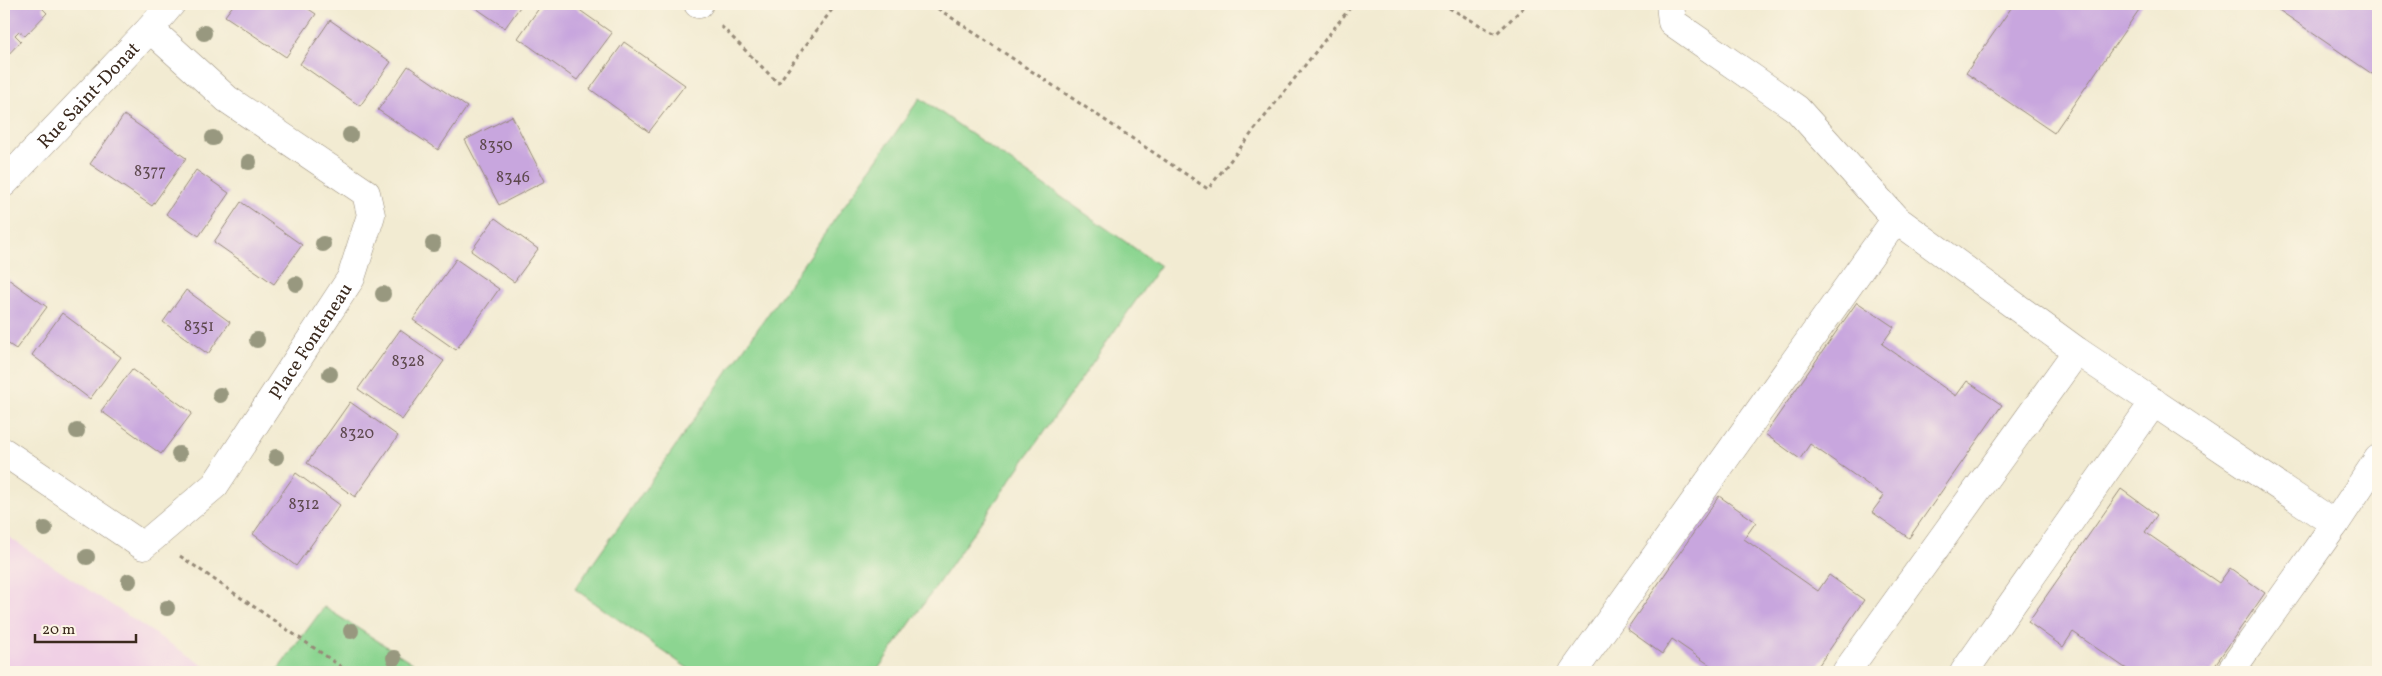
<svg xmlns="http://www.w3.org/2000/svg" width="2382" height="676" viewBox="0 0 2382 676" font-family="Vollkorn,serif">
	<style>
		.built { fill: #f0d0e5 }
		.green { fill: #8cd591; stroke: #648058 }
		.building { fill: #c8a6de }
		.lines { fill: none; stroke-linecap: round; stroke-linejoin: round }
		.minor-casing { stroke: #968a78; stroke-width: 29 }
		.path { stroke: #968a78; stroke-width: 3; stroke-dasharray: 4 4; stroke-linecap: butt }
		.minor { stroke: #fff; stroke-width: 28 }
		.tree { fill: #98987f }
		.labels { text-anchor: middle; stroke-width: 4; stroke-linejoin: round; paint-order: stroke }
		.number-label { font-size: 16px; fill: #5e494e }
		.street-label { font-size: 19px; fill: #3b2a1e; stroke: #fcf5e5 }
	</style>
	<rect width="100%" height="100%" fill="#fcf5e5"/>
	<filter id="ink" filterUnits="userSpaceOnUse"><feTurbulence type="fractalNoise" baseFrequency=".02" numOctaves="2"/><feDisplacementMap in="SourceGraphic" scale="10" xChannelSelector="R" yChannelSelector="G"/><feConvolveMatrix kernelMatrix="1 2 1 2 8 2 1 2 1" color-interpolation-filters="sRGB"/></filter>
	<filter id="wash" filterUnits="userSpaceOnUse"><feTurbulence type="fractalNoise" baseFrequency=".0096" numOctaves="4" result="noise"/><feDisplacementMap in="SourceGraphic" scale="20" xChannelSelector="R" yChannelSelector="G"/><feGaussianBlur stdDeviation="1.12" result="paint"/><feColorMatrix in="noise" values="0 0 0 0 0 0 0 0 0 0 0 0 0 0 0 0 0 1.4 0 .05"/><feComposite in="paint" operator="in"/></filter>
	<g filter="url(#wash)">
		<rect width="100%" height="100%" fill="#f2ebd2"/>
		<path class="built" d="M4,534L213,672H4Z"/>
		<g class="green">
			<path d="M920,98L1160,266L876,672H693L575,589Z"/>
			<path d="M324,607L427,672H276Z"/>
		</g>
		<g id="blocks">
			<g class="building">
				<path d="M4,4H45L42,8L47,13L25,36L19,31L15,35L21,41L4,59Z"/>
				<path d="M234,4H301L316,14L286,57L225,16Z"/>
				<path d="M470,4H522L505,28Z"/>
				<path d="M542,4H571L612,33L577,80L518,38Z"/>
				<path d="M2014,4H2143L2054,133L1966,73Z"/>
				<path d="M2270,4H2378V78Z"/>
				<path d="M330,20L391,62L360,106L300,64Z"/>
				<path d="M624,42L685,85L649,132L590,89Z"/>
				<path d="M408,66L467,107L438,150L378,110Z"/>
				<path d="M124,115L186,158L152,206L90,164Z"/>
				<path d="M512,116L545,181L499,205L465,140Z"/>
				<path d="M196,170L229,193L199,236L166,214Z"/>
				<path d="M241,202L302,245L274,284L214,242Z"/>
				<path d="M495,218L538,249L514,282L471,251Z"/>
				<path d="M456,259L499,289L456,350L413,320Z"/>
				<path d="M4,276L47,307L16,349L4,341Z"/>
				<path d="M186,290L230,322L208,354L163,322Z"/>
				<path d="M1857,302L1894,327L1882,344L1956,396L1967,381L2002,405L1909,538L1872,512L1884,496L1810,444L1800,459L1765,434Z"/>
				<path d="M62,313L121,357L90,399L32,355Z"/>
				<path d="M400,330L444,361L402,420L358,389Z"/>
				<path d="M132,369L192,413L161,454L101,411Z"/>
				<path d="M350,402L398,436L355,497L307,463Z"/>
				<path d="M296,473L340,505L296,566L253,534Z"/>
				<path d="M2121,489L2157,515L2145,532L2219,583L2230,568L2265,593L2210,672H2131L2073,632L2063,647L2028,622Z"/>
				<path d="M1719,496L1756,522L1744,539L1818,591L1829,575L1864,600L1814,672H1720L1672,639L1662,654L1627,629Z"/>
			</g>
		</g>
	</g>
	<g filter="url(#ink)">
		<use href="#blocks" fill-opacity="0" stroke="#968a78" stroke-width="1"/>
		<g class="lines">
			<defs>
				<g id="minor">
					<path d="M698,4H699"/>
					<path d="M1670,4L1672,22L1797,109L1896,219L2077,351L2335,524L2230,672"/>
					<path id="s1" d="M4,183L150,29L171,4"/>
					<path id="s2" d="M4,452L143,546L215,485L351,278L371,215L366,193L227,99L150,29"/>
					<path d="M2335,524L2378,459"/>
					<path d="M1573,672L1896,219"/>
					<path d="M1846,672L2077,351"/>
					<path d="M1964,672L2154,402"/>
				</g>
			</defs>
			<use href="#minor" class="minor-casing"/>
			<g class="path">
				<path d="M931,4L1208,189L1353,4"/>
				<path d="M1442,4L1496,34L1527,4"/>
				<path d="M721,26L778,83L836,4"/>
				<path d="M180,556L349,672"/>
			</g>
			<use href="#minor" class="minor"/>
		</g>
		<g class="tree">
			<circle cx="204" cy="33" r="8"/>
			<circle cx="350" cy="135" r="8"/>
			<circle cx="213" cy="138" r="8"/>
			<circle cx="249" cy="162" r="8"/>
			<circle cx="323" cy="244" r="8"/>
			<circle cx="433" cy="244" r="8"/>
			<circle cx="296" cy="284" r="8"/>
			<circle cx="383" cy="294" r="8"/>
			<circle cx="257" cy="340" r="8"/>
			<circle cx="330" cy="374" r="8"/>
			<circle cx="220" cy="395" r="8"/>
			<circle cx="77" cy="431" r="8"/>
			<circle cx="179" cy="454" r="8"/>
			<circle cx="276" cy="457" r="8"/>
			<circle cx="45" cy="529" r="8"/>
			<circle cx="87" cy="557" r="8"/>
			<circle cx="129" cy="581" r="8"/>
			<circle cx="167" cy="608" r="8"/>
			<circle cx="351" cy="631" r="8"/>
			<circle cx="394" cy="658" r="8"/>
		</g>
	</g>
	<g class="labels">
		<g class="number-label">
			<text x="496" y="150">8350</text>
			<text x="150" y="176">8377</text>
			<text x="513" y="182">8346</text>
			<text x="199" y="331">8351</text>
			<text x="408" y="366">8328</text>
			<text x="357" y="438">8320</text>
			<text x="304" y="509">8312</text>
		</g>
		<g class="street-label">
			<text dy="7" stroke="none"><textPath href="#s1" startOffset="122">Rue Saint-Donat</textPath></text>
			<text dy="7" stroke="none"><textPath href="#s2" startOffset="435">Place Fonteneau</textPath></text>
		</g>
	</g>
	<rect width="2382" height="676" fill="none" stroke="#fcf5e5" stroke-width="20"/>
	<path d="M35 634v8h101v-8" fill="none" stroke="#3b2a1e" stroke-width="2.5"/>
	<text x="42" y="634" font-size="15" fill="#3b2a1e" stroke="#fcf5e5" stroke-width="4" paint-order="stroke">20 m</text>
</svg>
